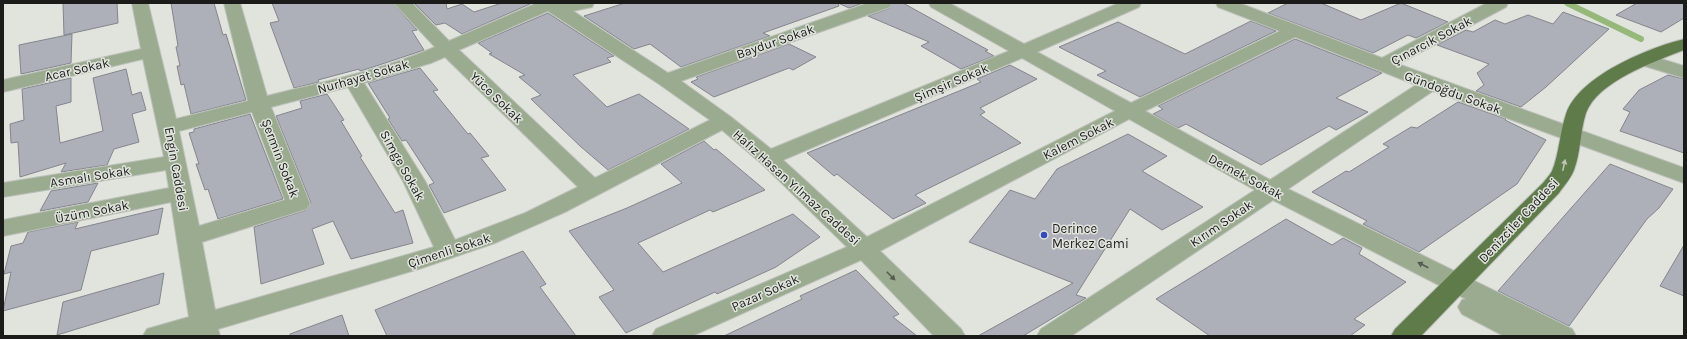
<svg xmlns="http://www.w3.org/2000/svg" width="1687" height="339" viewBox="0 0 1687 339" font-family="Karla,sans-serif">
	<style>
		.lines { fill: none; stroke-linecap: round; stroke-linejoin: round }
		.stream { stroke: #96b97b; stroke-width: 6 }
		.building { fill: #adb0b8; stroke: #83868d }
		.minor-casing { stroke: #bdc0ba; stroke-width: 2 }
		.major-casing { stroke: #bdc0ba; stroke-width: 2 }
		.minor { fill: #9bab90; fill-rule: evenodd }
		.major { fill: #607b4a; fill-rule: evenodd }
		.oneway { fill: #bac4b1 }
		.oneway2 { fill: #555c4f }
		.poi-dot { fill: #3449bb; stroke: #e0e4dd; stroke-width: 1.5 }
		.labels { text-anchor: middle; stroke-width: 3; stroke-linejoin: round; paint-order: stroke }
		.street-label { font-size: 13px; fill: #1b1c1a; stroke: #e0e4dd }
		.poi-label { font-size: 13px; fill: #1b1c1a; stroke: #e0e4dd; text-anchor: start }
	</style>
	<rect width="100%" height="100%" fill="#e0e4dd"/>
	<g class="lines">
		<path class="stream" d="M1567,3L1641,39"/>
	</g>
	<g class="building">
		<path d="M63,3H117L118,23L64,35Z"/>
		<path d="M171,3H214L223,35L226,34L246,100L191,114L184,84L181,85L177,66H180L176,47L178,46Z"/>
		<path d="M272,3H393L417,30L412,31L424,50L373,67L360,71L359,69L318,80L319,82L294,88L270,23L279,21Z"/>
		<path d="M414,3H446L447,9L462,4L474,12L502,3H527L530,4L462,34L445,23L436,25Z"/>
		<path d="M625,3H863L849,8L838,3L839,6L763,33L770,36L681,67L650,44L634,49L584,16Z"/>
		<path d="M893,3H903L988,50L985,51L994,56L961,69L921,46L929,42L868,16L890,8Z"/>
		<path d="M1288,3H1321L1361,20L1401,3L1448,22L1416,38L1408,35L1373,53L1268,13Z"/>
		<path d="M1637,3H1684V18L1661,32L1616,15Z"/>
		<path d="M1563,12L1609,29L1546,87L1521,107L1476,91L1484,85L1477,73L1489,64L1437,45L1466,30L1473,32L1495,20L1505,24L1528,15L1553,24Z"/>
		<path d="M548,13L614,56L607,58L611,62L573,75L607,107L639,94L689,129L608,170L580,146L531,99L541,95L519,77L525,75L489,54L492,53L478,43Z"/>
		<path d="M1251,21L1276,31L1140,97L1097,75L1106,71L1059,47L1118,22L1185,54Z"/>
		<path d="M72,34L71,63L21,74L19,45Z"/>
		<path d="M1295,39L1382,73L1336,98L1368,112L1336,130L1329,126L1261,165L1186,124L1178,128L1153,114L1163,109L1158,106Z"/>
		<path d="M789,44L816,57L793,70L789,68L714,97L691,82L698,79L696,77Z"/>
		<path d="M1010,65L1037,79L980,108L985,112L980,115L1021,143L915,195L926,203L893,219L837,174L834,176L807,153L981,82L977,79Z"/>
		<path d="M420,68L438,90L433,91L468,134L470,133L489,156L481,158L506,190L444,213L429,185L434,183L406,140L402,141L388,119L390,118L368,83Z"/>
		<path d="M126,69L132,95L141,92L146,110L132,114L139,142L114,149L107,165L61,172L66,163L20,177L18,142L11,143L10,124L24,120L22,89L71,78V102L56,106L60,143L103,131L93,78Z"/>
		<path d="M1668,75L1684,79V153L1620,131L1630,112L1623,109L1639,90Z"/>
		<path d="M327,94L344,120L341,121L362,156L360,157L395,213L403,210L413,243L351,259L333,221L312,229L324,264L261,284L254,227L306,210L311,203L276,116L302,108L300,101Z"/>
		<path d="M1458,102L1506,119L1505,120L1546,140L1517,184L1419,252L1363,224L1367,221L1312,192L1346,171L1349,172L1389,147L1383,144L1411,127L1417,128Z"/>
		<path d="M250,114L283,199L218,219L208,189L205,190L196,164H199L189,133L194,132V129Z"/>
		<path d="M1128,134L1167,156L1142,171L1203,207L1162,230L1130,209L1076,295L1086,298L1023,336H978L1073,283L969,242L1010,190L1035,199L1057,169Z"/>
		<path d="M704,141L714,150L716,149L765,190L713,212L710,210L638,243L663,272L793,214L820,237L776,267L717,294L715,292L626,333L599,297L614,290L569,231L627,208L682,183L661,164Z"/>
		<path d="M1610,164L1673,189L1659,208L1647,219L1569,326L1498,291Z"/>
		<path d="M98,183L88,202L40,211L51,191Z"/>
		<path d="M163,208L158,234L91,251L81,290L3,311L11,272L4,274L11,246L23,243L28,232L78,222L75,229Z"/>
		<path d="M1286,219L1332,245L1343,238L1362,248L1359,254L1406,282L1354,319L1365,325L1350,336H1210L1156,299Z"/>
		<path d="M1684,245V296L1660,286Z"/>
		<path d="M523,251L546,284L540,287L576,336H387L375,310Z"/>
		<path d="M856,270L899,314L893,317L917,336H724L802,299L800,296Z"/>
		<path d="M164,273L159,304L57,335L63,302Z"/>
		<path d="M342,315L349,336H290V334Z"/>
	</g>
	<g class="lines">
		<defs>
			<g id="minor">
				<path d="M132,3H148L176,119L248,101L224,3H240L267,96C323,82 382,70 435,47L394,3H412L449,41L537,3H594L592,7L573,11L668,73L868,3H892L890,7L681,81L731,117L771,149L1009,51L931,7L929,3H949L1024,44L1119,3H1141L1139,7L1037,52L1131,103L1280,31L1218,7L1216,3H1239L1382,58L1487,3H1508L1506,7L1398,64L1684,168V183L1433,91L1288,189L1572,329L1576,336H1504L1462,314L1458,307L1462,300L1466,299L1273,200L1071,336H1037L1041,329L1255,190L1129,119L880,251L961,329L965,336H934L861,260L692,336H652L656,329L847,247L761,163L722,130L565,212L495,243L422,268L218,329L220,336H143L147,329L189,317L171,202L3,236V220L169,188L166,170L3,197V183L164,157L143,59L3,92V80L141,49ZM548,11L659,84L710,120L595,178L459,50ZM1295,37L1416,85L1270,180L1145,111ZM445,57L578,187L525,213L455,240L425,181L364,83L431,63ZM1022,58L1115,111L867,237L783,160ZM348,87L403,181L434,247L215,310L202,242L306,209L310,204L271,107ZM252,112L285,200L199,226L179,131Z"/>
				<path d="M1645,54L1684,66V78L1638,64L1636,60L1638,56Z"/>
			</g>
			<path id="major" d="M1684,39V50C1654,62 1598,81 1586,113C1580,131 1581,152 1574,170C1571,178 1564,186 1559,193L1421,336H1391L1395,329L1543,183C1546,179 1550,175 1552,171C1559,155 1560,131 1566,114C1579,76 1648,48 1684,39Z"/>
		</defs>
		<use href="#minor" class="minor-casing"/>
		<use href="#major" class="major-casing"/>
		<use href="#minor" class="minor"/>
		<use href="#major" class="major"/>
	</g>
	<defs><path id="oneway-solid" d="M-6-.8H1V-3.2L6.5 0L1 3.2V.8H-6Z"/></defs>
	<use class="oneway" href="#oneway-solid" transform="translate(1564 165) rotate(-78)"/>
	<g class="oneway2">
		<use href="#oneway-solid" transform="translate(1423 265) rotate(-153)"/>
		<use href="#oneway-solid" transform="translate(891 276) rotate(45)"/>
	</g>
	<circle class="poi-dot" cx="1044" cy="235" r="4"/>
	<g class="labels">
		<g class="street-label">
			<text transform="translate(1431 40) rotate(-28)" y="5">Çınarcık Sokak</text>
			<text transform="translate(775 41) rotate(-19)" y="5">Baydur Sokak</text>
			<text transform="translate(77 69) rotate(-13)" y="5">Acar Sokak</text>
			<text transform="translate(363 76) rotate(-16)" y="5">Nurhayat Sokak</text>
			<text transform="translate(951 82) rotate(-23)" y="5">Şimşir Sokak</text>
			<text transform="translate(1453 92) rotate(20)" y="5">Gündoğdu Sokak</text>
			<text transform="translate(497 97) rotate(44)" y="5">Yüce Sokak</text>
			<text transform="translate(1078 138) rotate(-27)" y="5">Kalem Sokak</text>
			<text transform="translate(281 158) rotate(69)" y="5">Şermin Sokak</text>
			<text transform="translate(403 165) rotate(61)" y="5">Simge Sokak</text>
			<text transform="translate(177 169) rotate(80)" y="5">Engin Caddesi</text>
			<text transform="translate(90 176) rotate(-9)" y="5">Asmalı Sokak</text>
			<text transform="translate(1246 176) rotate(28)" y="5">Dernek Sokak</text>
			<text transform="translate(797 187) rotate(42)" y="5">Hafız Hasan Yılmaz Caddesi</text>
			<text transform="translate(92 211) rotate(-11)" y="5">Üzüm Sokak</text>
			<text transform="translate(1518 220) rotate(-47)" y="5">Denizciler Caddesi</text>
			<text transform="translate(1221 223) rotate(-34)" y="5">Kırım Sokak</text>
			<text transform="translate(449 250) rotate(-18)" y="5">Çimenli Sokak</text>
			<text transform="translate(765 292) rotate(-24)" y="5">Pazar Sokak</text>
		</g>
		<g class="poi-label">
			<text x="1052" y="233">Derince<tspan x="1052" dy="15">Merkez Cami</tspan></text>
		</g>
	</g>
	<rect width="1687" height="339" fill="none" stroke="#1b1c1a" stroke-width="8"/>
</svg>
